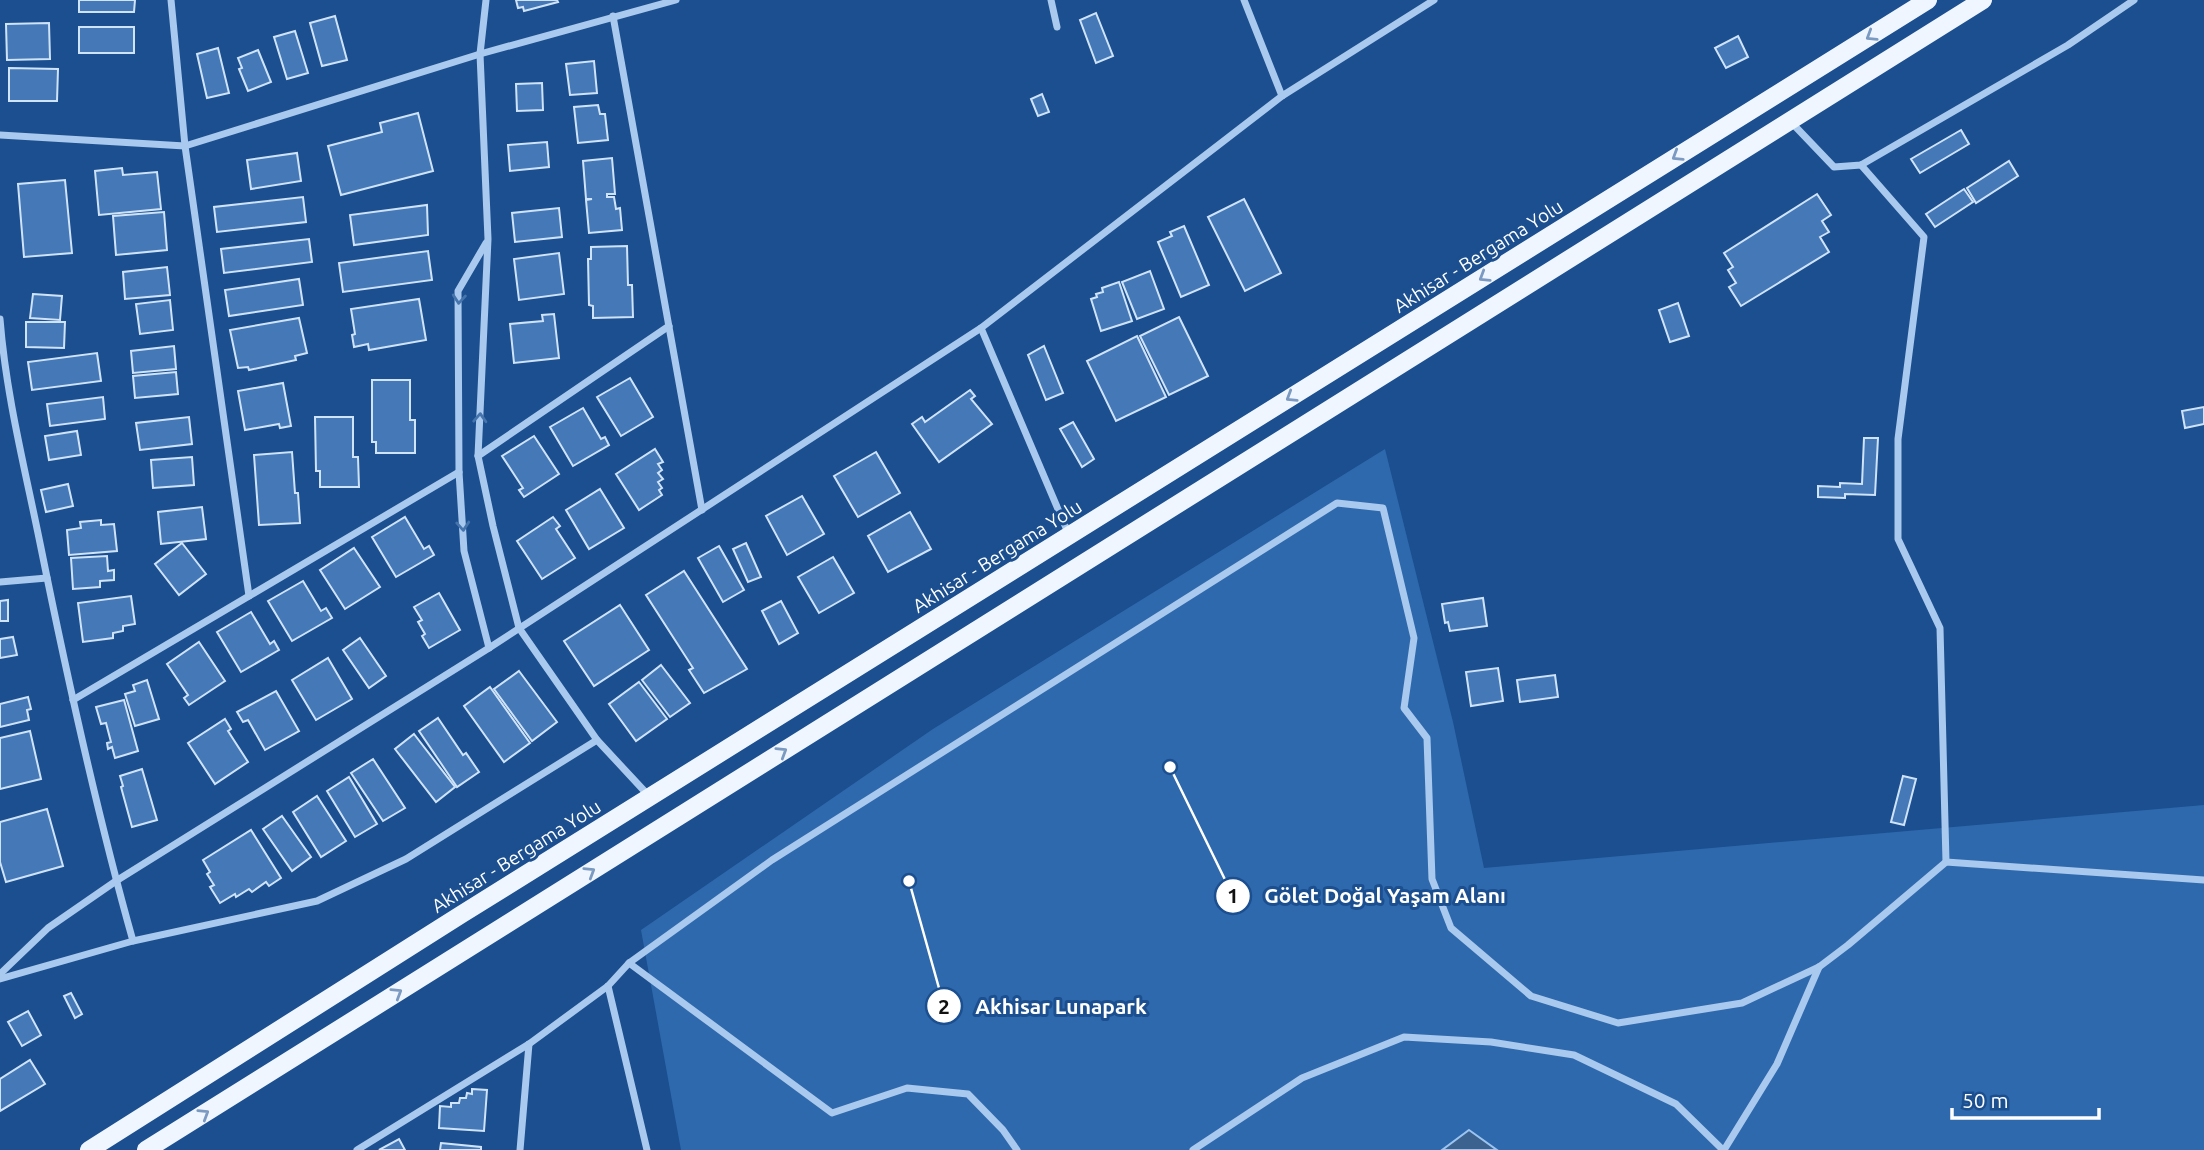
<svg xmlns="http://www.w3.org/2000/svg" width="2204" height="1150" viewBox="0 0 2204 1150" font-family="Ubuntu,sans-serif">
	<style>
		.green { fill: #2e69ad }
		.water { fill: #3c6290; stroke: #9cc4f0; stroke-width: 2 }
		.building { fill: #4478b7; stroke: #cfe3fa; stroke-width: 2 }
		.lines { fill: none; stroke-linecap: round; stroke-linejoin: round }
		.street { stroke: #a9c9ee; stroke-width: 7 }
		.primary { stroke: #f0f6ff; stroke-width: 18 }
		.oneway { stroke: #7b9ac1 }
		.oneway2 { stroke: #4674ac }
		.labels { text-anchor: middle; stroke-width: 6; stroke-linejoin: round; paint-order: stroke }
		.street-label { font-size: 19px; fill: #fff; stroke: #1b4f8f }
		.leader { fill: none; stroke: #fff; stroke-width: 2.5 }
		.callout-dot { fill: #fff; stroke: #1b4f8f; stroke-width: 2.5 }
		.mark-label { font-size: 21px; text-anchor: middle; font-weight: bold; fill: #111 }
		.callout-label { font-size: 21px; text-anchor: middle; font-weight: bold; fill: #fff; stroke: #1b4f8f; stroke-width: 6; stroke-linejoin: round; paint-order: stroke }
	</style>
	<rect width="100%" height="100%" fill="#1b4f8f"/>
	<path class="green" d="M1385,449L1453,722L1484,868L2204,805V1150H681L641,930L933,729Z"/>
	<path class="water" d="M1469,1130L1497,1150H1442Z"/>
	<g class="building">
		<path d="M79,0H135L134,12H79Z"/>
		<path d="M516,0H557L558,2L524,11L523,7L518,8Z"/>
		<path d="M1096,13L1113,56L1096,63L1080,20Z"/>
		<path d="M335,16L347,60L322,66L310,23Z"/>
		<path d="M49,23L50,59L7,60L6,24Z"/>
		<rect x="79" y="27" width="55" height="26"/>
		<path d="M295,31L308,73L287,79L274,37Z"/>
		<path d="M1738,36L1748,57L1726,68L1715,48Z"/>
		<path d="M218,48L229,93L207,98L197,54Z"/>
		<path d="M258,50L271,82L248,91L239,69L242,68L238,58Z"/>
		<path d="M594,61L597,93L570,95L566,64Z"/>
		<path d="M9,68L58,69L57,101H9Z"/>
		<path d="M542,83L543,110L517,111L516,84Z"/>
		<path d="M1042,94L1049,112L1038,116L1031,99Z"/>
		<path d="M598,105L600,114H605L608,140L578,143L574,107Z"/>
		<path d="M418,113L433,171L341,195L328,146L382,132L380,123Z"/>
		<path d="M1961,130L1969,144L1920,173L1911,159Z"/>
		<path d="M547,142L549,167L510,171L508,145Z"/>
		<path d="M297,153L301,181L251,189L247,160Z"/>
		<path d="M612,158L615,194H607V197H614L616,209L620,208L622,230L589,233L586,200L592,199H586L583,161Z"/>
		<path d="M2009,161L2018,176L1976,203L1967,188Z"/>
		<path d="M122,168L123,175L157,172L161,209L99,215L95,171Z"/>
		<path d="M65,180L72,253L24,257L18,184Z"/>
		<path d="M1964,189L1973,202L1935,227L1926,214Z"/>
		<path d="M1817,194L1831,215L1822,221L1829,232L1820,237L1829,252L1741,306L1729,287L1736,283L1728,270L1733,267L1724,253Z"/>
		<path d="M303,197L306,222L217,232L214,207Z"/>
		<path d="M1244,199L1281,273L1245,291L1208,217Z"/>
		<path d="M427,205L428,235L354,245L350,215Z"/>
		<path d="M559,208L562,237L515,242L512,213Z"/>
		<path d="M164,212L167,250L116,255L113,216Z"/>
		<path d="M1184,226L1209,285L1181,297L1158,242L1172,236L1170,232Z"/>
		<path d="M309,239L312,262L224,273L221,249Z"/>
		<path d="M627,246L628,285H632L633,317L593,318V306L589,305L588,259H591V247Z"/>
		<path d="M428,251L432,280L343,292L339,263Z"/>
		<path d="M559,253L564,294L519,300L514,259Z"/>
		<path d="M167,267L170,295L125,299L123,272Z"/>
		<path d="M1150,271L1164,309L1137,319L1122,282Z"/>
		<path d="M299,279L303,305L229,316L225,290Z"/>
		<path d="M1119,282L1132,321L1101,331L1091,299L1097,297L1096,294L1103,292L1102,288Z"/>
		<path d="M33,294L62,296L60,320L30,318Z"/>
		<path d="M419,299L426,340L369,350L368,344L354,347L352,335L355,334L351,309Z"/>
		<path d="M170,300L173,330L140,334L136,304Z"/>
		<path d="M1678,303L1689,336L1670,342L1659,310Z"/>
		<path d="M554,314L559,358L514,363L510,324L543,321L542,315Z"/>
		<path d="M1179,317L1208,376L1169,395L1140,336Z"/>
		<path d="M299,318L307,353L295,356L296,360L249,370L248,367L238,368L230,330Z"/>
		<path d="M26,322H65L64,348L26,347Z"/>
		<path d="M1137,336L1166,397L1116,421L1087,361Z"/>
		<path d="M174,346L176,369L133,373L131,351Z"/>
		<path d="M1044,346L1063,393L1046,400L1028,355Z"/>
		<path d="M97,353L101,381L32,390L28,362Z"/>
		<path d="M176,372L178,394L135,398L133,376Z"/>
		<path d="M630,378L653,417L621,436L597,397Z"/>
		<path d="M372,380H410V420H415V453H376V442H372Z"/>
		<path d="M283,383L291,426L280,428L279,424L245,430L238,391Z"/>
		<path d="M970,390L975,396L971,399L992,424L939,462L912,424L922,417L925,422Z"/>
		<path d="M103,397L105,419L50,426L47,404Z"/>
		<path d="M2204,407V424L2185,428L2182,411Z"/>
		<path d="M583,408L601,439L605,437L609,445L573,466L550,427Z"/>
		<path d="M189,417L192,444L140,450L136,423Z"/>
		<path d="M315,417H353V457H358L359,487H320V471H316Z"/>
		<path d="M1073,422L1094,459L1082,467L1060,429Z"/>
		<path d="M77,431L81,455L49,460L45,436Z"/>
		<path d="M534,436L559,474L524,497L519,490L523,488L502,456Z"/>
		<path d="M1864,438H1878L1875,495L1845,494V498L1818,497V486L1840,487V483L1862,484Z"/>
		<path d="M655,449L663,462L658,464L662,470L658,473L663,479L658,482L662,488L659,490L662,495L639,510L616,474Z"/>
		<path d="M292,452L295,493H298L300,523L259,525L254,455Z"/>
		<path d="M876,452L900,493L858,517L834,476Z"/>
		<path d="M192,457L194,485L153,488L151,460Z"/>
		<path d="M68,484L73,506L46,512L41,490Z"/>
		<path d="M600,489L624,528L589,549L566,510Z"/>
		<path d="M802,496L824,534L787,555L766,516Z"/>
		<path d="M202,507L206,539L161,544L158,512Z"/>
		<path d="M910,512L931,549L888,572L868,536Z"/>
		<path d="M405,517L424,549L429,546L434,555L396,577L372,537Z"/>
		<path d="M553,517L560,526L556,529L575,558L542,579L517,541Z"/>
		<path d="M101,520V525L114,524L117,551L69,555L67,530L81,528L80,522Z"/>
		<path d="M182,543L206,574L179,595L155,564Z"/>
		<path d="M746,543L761,577L748,582L733,549Z"/>
		<path d="M719,546L744,590L723,602L698,558Z"/>
		<path d="M354,548L380,587L345,609L320,570Z"/>
		<path d="M107,556L108,571L114,570V580L100,581V587L73,589L71,558Z"/>
		<path d="M833,557L854,593L819,613L798,577Z"/>
		<path d="M684,571L747,669L704,693L689,670L693,668L646,595Z"/>
		<path d="M303,581L321,611L326,608L332,618L292,641L268,601Z"/>
		<path d="M439,593L460,630L429,648L422,636L425,634L418,622L422,620L414,607Z"/>
		<path d="M131,596L135,624L123,626V631L113,633V638L83,642L78,603Z"/>
		<path d="M1483,598L1487,626L1450,631L1448,622L1445,623L1442,604Z"/>
		<path d="M8,600V621H0V601Z"/>
		<path d="M781,601L798,633L779,644L762,611Z"/>
		<path d="M620,605L649,650L594,686L564,641Z"/>
		<path d="M251,612L270,644L274,641L279,650L241,672L217,632Z"/>
		<path d="M13,637L17,655L0,658V639Z"/>
		<path d="M360,638L386,676L369,688L343,650Z"/>
		<path d="M199,642L225,681L189,705L184,698L188,695L167,664Z"/>
		<path d="M328,658L352,699L316,720L292,680Z"/>
		<path d="M661,665L690,703L670,717L642,680Z"/>
		<path d="M1498,668L1503,701L1471,706L1466,672Z"/>
		<path d="M519,671L557,722L532,741L494,689Z"/>
		<path d="M1555,675L1558,697L1520,702L1517,680Z"/>
		<path d="M147,680L159,719L135,726L125,694L135,691L133,685Z"/>
		<path d="M639,682L667,719L636,741L609,704Z"/>
		<path d="M490,687L530,743L504,762L464,706Z"/>
		<path d="M276,691L299,731L265,750L248,720L243,722L237,712Z"/>
		<path d="M28,697L31,709L27,710L29,720L0,727V704Z"/>
		<path d="M124,700L138,751L115,758L112,747L108,749L107,743L111,742L106,723L101,724L96,707Z"/>
		<path d="M438,718L463,755L466,753L479,772L457,787L419,731Z"/>
		<path d="M225,719L231,729L228,731L248,762L215,784L188,743Z"/>
		<path d="M30,731L41,779L0,789V738Z"/>
		<path d="M414,734L455,787L436,802L395,749Z"/>
		<path d="M373,759L405,808L383,821L351,773Z"/>
		<path d="M142,769L157,820L132,827L121,787L123,786L120,776Z"/>
		<path d="M1903,776L1916,779L1904,825L1891,822Z"/>
		<path d="M349,777L377,824L355,837L327,791Z"/>
		<path d="M317,796L346,841L321,857L293,812Z"/>
		<path d="M47,809L63,866L6,882L0,862V822Z"/>
		<path d="M282,816L311,857L292,871L263,829Z"/>
		<path d="M251,830L281,878L269,886L266,882L252,892L249,889L236,897L235,894L220,903L210,887L214,885L207,874L210,872L203,860Z"/>
		<path d="M71,993L82,1014L75,1018L64,996Z"/>
		<path d="M28,1011L41,1035L22,1046L8,1022Z"/>
		<path d="M30,1060L45,1084L0,1111V1079Z"/>
		<path d="M472,1089L487,1090L484,1131L439,1128L440,1106L451,1107V1103H459L460,1098H466L467,1093L472,1094Z"/>
		<path d="M399,1139L405,1150H379Z"/>
		<path d="M441,1143L481,1147V1150H440Z"/>
	</g>
	<g class="lines">
		<g class="street">
			<path d="M171,0L185,146L249,596"/>
			<path d="M486,0L480,54L488,239L478,456L493,526L519,628L597,740L649,796"/>
			<path d="M1051,0L1057,27"/>
			<path d="M1244,0L1282,96"/>
			<path d="M613,16L702,510"/>
			<path d="M1791,122L1834,167L1861,165L2068,45L2134,0"/>
			<path d="M0,135L185,146L480,54L676,0"/>
			<path d="M1861,165L1924,237L1898,439V539L1940,628L1946,862"/>
			<path d="M486,243L458,291L459,472L464,551L489,648"/>
			<path d="M0,319C6,395 25,469 40,543C67,677 96,810 133,941"/>
			<path d="M981,328L1069,535"/>
			<path d="M478,456L669,326"/>
			<path d="M0,582L47,578"/>
			<path d="M73,700L459,472"/>
			<path d="M629,963L772,860L1337,503L1383,508L1414,638L1404,708L1427,738L1432,879L1451,928L1531,996L1618,1023L1742,1003L1819,967L1848,945L1946,862L2204,880"/>
			<path d="M0,974L48,928L116,881L489,648L981,328L1282,96L1434,0"/>
			<path d="M0,979L133,941L317,901L406,859L597,740"/>
			<path d="M608,986L647,1150"/>
			<path d="M357,1150L529,1044L608,986L629,963L832,1113L907,1088L968,1094L1003,1130L1017,1150"/>
			<path d="M520,1150L529,1044"/>
			<path d="M1193,1150L1302,1078L1404,1037L1491,1042L1574,1055L1676,1104L1723,1150"/>
			<path d="M1724,1150L1777,1064L1819,967"/>
		</g>
		<g class="primary">
			<path d="M89,1150L462,914L1928,0"/>
			<path d="M146,1150L1983,0"/>
		</g>
	</g>
	<defs><path id="oneway-chevron" d="M-2-3.5L2.5 0L-2 3.5" fill="none" stroke-width="1.6" stroke-linecap="round" stroke-linejoin="round" transform="scale(1.75)"/></defs>
	<g class="oneway">
		<use href="#oneway-chevron" transform="translate(1871 36) rotate(148)"/>
		<use href="#oneway-chevron" transform="translate(1677 156) rotate(148)"/>
		<use href="#oneway-chevron" transform="translate(1484 277) rotate(148)"/>
		<use href="#oneway-chevron" transform="translate(1291 397) rotate(148)"/>
		<use href="#oneway-chevron" transform="translate(782 752) rotate(-32)"/>
		<use href="#oneway-chevron" transform="translate(590 872) rotate(-32)"/>
		<use href="#oneway-chevron" transform="translate(397 993) rotate(-32)"/>
		<use href="#oneway-chevron" transform="translate(204 1114) rotate(-32)"/>
	</g>
	<g class="oneway2">
		<use href="#oneway-chevron" transform="translate(459 299) rotate(95)"/>
		<use href="#oneway-chevron" transform="translate(480 418) rotate(-87)"/>
		<use href="#oneway-chevron" transform="translate(463 526) rotate(86)"/>
	</g>
	<g class="labels">
		<g class="street-label">
			<text transform="translate(1478 256) rotate(-32)" y="7">Akhisar - Bergama Yolu</text>
			<text transform="translate(997 556) rotate(-32)" y="7">Akhisar - Bergama Yolu</text>
			<text transform="translate(516 856) rotate(-32)" y="7">Akhisar - Bergama Yolu</text>
		</g>
	</g>
	<path class="leader" d="M1170 767L1233 896M909 881L944 1006"/>
	<g class="callout-dot">
		<circle cx="1170" cy="767" r="7"/>
		<circle cx="909" cy="881" r="7"/>
		<circle cx="1233" cy="896" r="18"/>
		<circle cx="944" cy="1006" r="18"/>
	</g>
	<g class="mark-label">
		<text x="1233" y="903">1</text>
		<text x="944" y="1014">2</text>
	</g>
	<g class="callout-label">
		<text x="1385" y="903">Gölet Doğal Yaşam Alanı</text>
		<text x="1061" y="1014">Akhisar Lunapark</text>
	</g>
	<path d="M1952 1108v10h147v-10" fill="none" stroke="#ffffff" stroke-width="3.5"/>
	<text x="1962" y="1108" font-size="21" fill="#ffffff" stroke="#1b4f8f" stroke-width="5" paint-order="stroke">50 m</text>
</svg>
